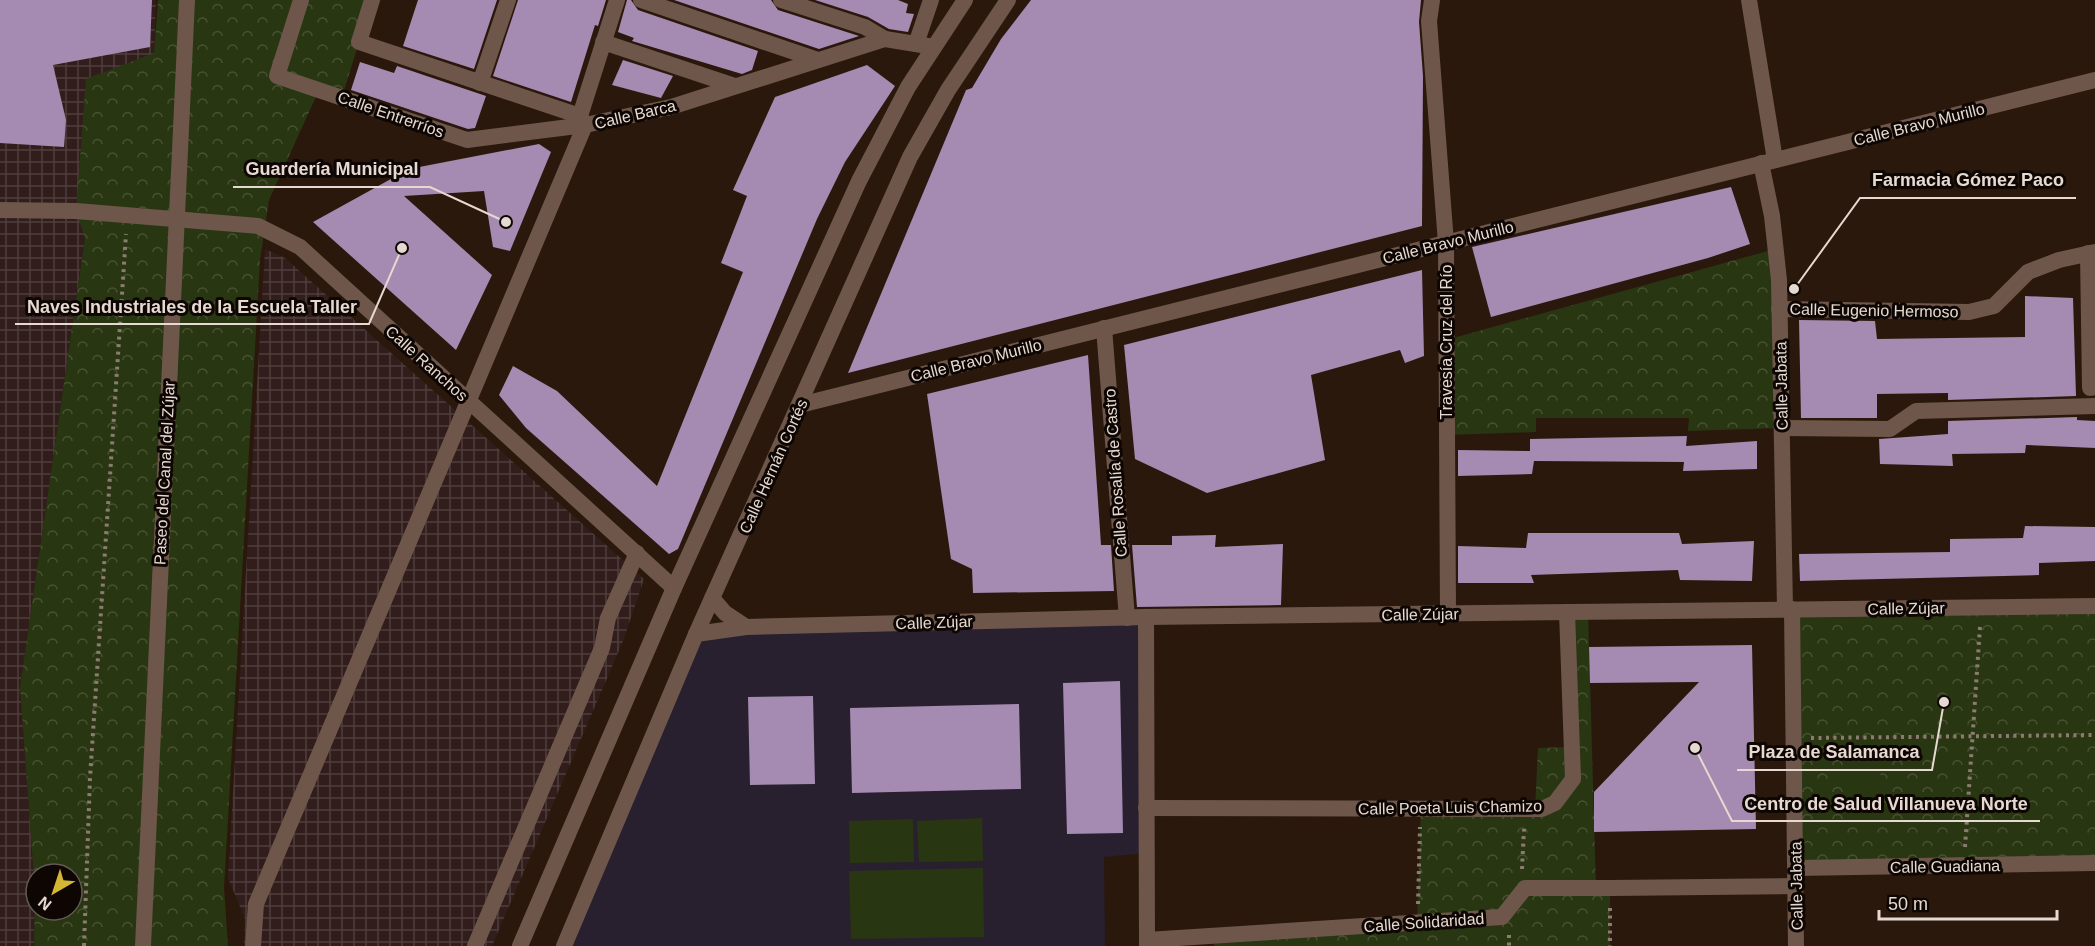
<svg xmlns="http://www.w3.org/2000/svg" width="2095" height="946" viewBox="0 0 2095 946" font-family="Helvetica,sans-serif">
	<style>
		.industrial { fill: url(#industrial-grid) }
		.education { fill: #28202f }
		.forest { fill: url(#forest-crowns); fill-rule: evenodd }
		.garden { fill: #293612 }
		.building { fill: #a58ab1 }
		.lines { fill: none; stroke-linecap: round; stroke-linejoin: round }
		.path { stroke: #8b7b71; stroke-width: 4; stroke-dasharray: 3 4.5; stroke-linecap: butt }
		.pedestrian { stroke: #6e574a; stroke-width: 16 }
		.minor { stroke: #6e574a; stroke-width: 16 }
		.tertiary { stroke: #6e574a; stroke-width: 16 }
		.labels { text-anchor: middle; stroke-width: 6; stroke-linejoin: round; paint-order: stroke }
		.street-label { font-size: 16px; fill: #e6d9d1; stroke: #0d0603 }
		.leader { fill: none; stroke: #e6d9d1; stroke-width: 2 }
		.callout-dot { fill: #e6d9d1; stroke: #0d0603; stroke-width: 2 }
		.callout-label { font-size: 18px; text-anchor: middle; font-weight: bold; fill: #e6d9d1; stroke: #0d0603; stroke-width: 6; stroke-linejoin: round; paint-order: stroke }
	</style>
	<defs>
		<pattern id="industrial-grid" width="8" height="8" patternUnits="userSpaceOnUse" patternTransform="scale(1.5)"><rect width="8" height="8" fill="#311e1c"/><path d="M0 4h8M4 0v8" fill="none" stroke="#4f3e3c"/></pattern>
		<pattern id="forest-crowns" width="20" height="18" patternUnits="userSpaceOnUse" patternTransform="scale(1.5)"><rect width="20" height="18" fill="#293612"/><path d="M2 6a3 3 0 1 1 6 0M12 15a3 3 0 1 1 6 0" fill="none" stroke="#485233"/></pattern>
	</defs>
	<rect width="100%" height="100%" fill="#2a180c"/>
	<g class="industrial">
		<path d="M0,0H156L154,53L85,238L20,687L35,891L34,946H0Z"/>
		<path d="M265,249L285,258L644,579L623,641L492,946H244L245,919L228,878Z"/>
	</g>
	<path class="education" d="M1146,617L1147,853L1104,857L1105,946H564L696,634Z"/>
	<g class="forest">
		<path d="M158,0H372L342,97L319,90L269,200L260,260L224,888L228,946H34L35,891L20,687L85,238L76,211L86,79L154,53ZM36,874H72V910H36Z"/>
		<path d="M1775,249L1782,428L1688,431L1689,418H1536V432L1447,435L1446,340Z"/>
		<path d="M2095,606V863L1796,868L1792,609Z"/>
		<path d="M1567,612H1588L1596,888H1610V946H1214V936L1417,923L1421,808L1535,809L1538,748L1571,747Z"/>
	</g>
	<g class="garden">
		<path d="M1844,756H1880L1881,822L1844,821Z"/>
		<path d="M982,818L983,861L919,862L917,821Z"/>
		<path d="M913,819L914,862L850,863L849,821Z"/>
		<path d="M983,868L984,937L851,939L849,871Z"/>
	</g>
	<g class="building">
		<path d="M0,0H152L150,47L53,65L66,120L64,147L0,143Z"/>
		<path d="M418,0H497L474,69L403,46Z"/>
		<path d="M518,0H606L598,26L595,25L571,102L493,76Z"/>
		<path d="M627,0H631L638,10L758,51L752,70L742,74L632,41L634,38L618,32Z"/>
		<path d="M674,0H771L778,10L859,36L819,49Z"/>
		<path d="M815,0H898L908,4L906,13L914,14L908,32L889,29L868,17Z"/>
		<path d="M1031,0H1421L1419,22L1423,76L1422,226L848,373L966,90L972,88L1001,39Z"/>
		<path d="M623,60L673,76L661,98L612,85Z"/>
		<path d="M360,62L394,73L397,66L486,96L475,128L468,129L351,90Z"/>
		<path d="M867,65L895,86L845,162L817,219L678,549L669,554L526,428L499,395L513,366L557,391L657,486L743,272L721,263L747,196L733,190L775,97Z"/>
		<path d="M539,144L551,152L510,251L493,247L484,191L404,196L492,275L456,350L313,222L409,169Z"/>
		<path d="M1731,187L1750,244L1708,258L1491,317L1472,247Z"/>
		<path d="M1422,270L1424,356L1405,363L1400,350L1311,375L1325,460L1207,493L1135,459L1124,345Z"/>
		<path d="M2025,296L2073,298L2076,396L1948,400V393L1877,394V418H1801L1799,320L1875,321L1877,339L2025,337Z"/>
		<path d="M1088,355L1101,545H1111L1114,591L973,593L972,569L951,559L927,394Z"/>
		<path d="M2077,417V420L2095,421V448L2026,445L2025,453L1952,454L1953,466L1880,464L1879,439L1948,434V421Z"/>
		<path d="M1687,436L1686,446L1757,441V469L1683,471L1684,462L1534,461L1532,474L1458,476V450L1530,451V439Z"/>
		<path d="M2025,526L2095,527V561L2039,563V575L1800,581L1799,554L1950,552V539L2023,538Z"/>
		<path d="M1528,533H1679L1682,544L1754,541L1752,581L1680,580L1678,570L1531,575L1534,583H1458V546L1526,548Z"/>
		<path d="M1216,535L1215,547L1283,544L1281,605L1137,607L1132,545H1172V536Z"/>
		<path d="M1752,645L1756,829L1594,832V792L1699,682L1590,683L1589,647Z"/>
		<path d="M1120,681L1123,833L1067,834L1063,683Z"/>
		<path d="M813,696L815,784L750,785L748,697Z"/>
		<path d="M1019,704L1021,789L852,793L850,708Z"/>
	</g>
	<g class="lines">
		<g class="path">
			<path d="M1811,738L2095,735"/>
			<path d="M1965,847L1980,627"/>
			<path d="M1522,869L1524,829"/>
			<path d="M1418,904L1420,827"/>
			<path d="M1610,908V946"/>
			<path d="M1509,935V946"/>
			<path d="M84,946L90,778L126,234"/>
		</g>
		<g class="pedestrian">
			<path d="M781,0L865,27L885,39"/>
			<path d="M1782,428L1890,429L1916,411L2095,406"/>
			<path d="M1146,808L1542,809L1555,803L1573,779L1567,612"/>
			<path d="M1147,940L1502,917L1525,888H1610"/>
			<path d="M143,946L187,0"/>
		</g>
		<g class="minor">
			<path d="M301,0L277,76L467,140L585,125L671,107L885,39L934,47"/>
			<path d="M372,0L359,42L580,116"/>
			<path d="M641,0L818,60"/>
			<path d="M1432,0L1429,21L1446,243L1448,613"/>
			<path d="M1749,0L1775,160"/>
			<path d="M603,42L735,86"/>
			<path d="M916,44L931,0"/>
			<path d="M480,83L508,0"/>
			<path d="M585,125L580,116L617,0"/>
			<path d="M1761,163L1772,216L1779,280L1785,609"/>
			<path d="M0,210L76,211L258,226L300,247L674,588"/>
			<path d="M2088,253L2090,388L2095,387"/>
			<path d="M1779,309L1969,312L1994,306L2028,272L2059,260L2095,252"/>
			<path d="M1104,328L1127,618"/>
			<path d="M800,405L2095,80"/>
			<path d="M712,598L725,613L746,627"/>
			<path d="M1792,609L1796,946"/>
			<path d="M1146,617L1147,946"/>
			<path d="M696,634L746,627L1146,617L2095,606"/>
			<path d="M1796,868L2095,863"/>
			<path d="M1610,888L1796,886"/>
			<path d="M253,946L256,904L585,125"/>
			<path d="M475,946L602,648L608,618L637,553"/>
		</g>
		<g class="tertiary">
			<path d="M520,946L674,588L859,181L908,87L965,0"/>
			<path d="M564,946L696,634L910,157L948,90L1008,0"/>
		</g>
	</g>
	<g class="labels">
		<g class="street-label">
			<text transform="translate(391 114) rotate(19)" y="6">Calle Entrerríos</text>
			<text transform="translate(635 114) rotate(-13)" y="6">Calle Barca</text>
			<text transform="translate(1919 124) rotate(-14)" y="6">Calle Bravo Murillo</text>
			<text transform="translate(1448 242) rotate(-14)" y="6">Calle Bravo Murillo</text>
			<text transform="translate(1874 310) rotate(1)" y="6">Calle Eugenio Hermoso</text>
			<text transform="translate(1446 342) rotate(-90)" y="6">Travesía Cruz del Río</text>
			<text transform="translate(976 360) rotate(-14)" y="6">Calle Bravo Murillo</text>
			<text transform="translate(427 363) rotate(42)" y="6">Calle Ranchos</text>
			<text transform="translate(1781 386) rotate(-91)" y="6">Calle Jabata</text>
			<text transform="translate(773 466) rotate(-66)" y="6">Calle Hernán Cortés</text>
			<text transform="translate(164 473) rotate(-87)" y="6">Paseo del Canal del Zújar</text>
			<text transform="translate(1115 473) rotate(-94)" y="6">Calle Rosalía de Castro</text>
			<text transform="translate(1906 608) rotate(-1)" y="6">Calle Zújar</text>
			<text transform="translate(1420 614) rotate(-1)" y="6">Calle Zújar</text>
			<text transform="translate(934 622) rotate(-2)" y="6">Calle Zújar</text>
			<text transform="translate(1450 807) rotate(-1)" y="6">Calle Poeta Luis Chamizo</text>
			<text transform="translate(1945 866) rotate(-1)" y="6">Calle Guadiana</text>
			<text transform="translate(1796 886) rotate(-91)" y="6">Calle Jabata</text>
			<text transform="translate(1424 922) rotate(-4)" y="6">Calle Solidaridad</text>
		</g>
	</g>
	<path class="leader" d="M506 222L430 187H233M1794 289L1860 198H2076M402 248L369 324H15M1944 702L1932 770H1737M1695 748L1732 821H2040"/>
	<g class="callout-dot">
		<circle cx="506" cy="222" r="6"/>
		<circle cx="1794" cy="289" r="6"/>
		<circle cx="402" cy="248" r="6"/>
		<circle cx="1944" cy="702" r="6"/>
		<circle cx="1695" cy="748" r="6"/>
	</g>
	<g class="callout-label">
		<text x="332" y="175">Guardería Municipal</text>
		<text x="1968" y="186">Farmacia Gómez Paco</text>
		<text x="192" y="313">Naves Industriales de la Escuela Taller</text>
		<text x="1834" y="758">Plaza de Salamanca</text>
		<text x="1886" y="810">Centro de Salud Villanueva Norte</text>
	</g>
	<g transform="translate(54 892) rotate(219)"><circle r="28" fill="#0d0603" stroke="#645a55" stroke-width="1.5"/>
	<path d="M0-4.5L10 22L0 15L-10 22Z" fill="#d4b635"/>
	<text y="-9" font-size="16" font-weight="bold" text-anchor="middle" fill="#e6d9d1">N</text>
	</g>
	<path d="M1879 910v9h178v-9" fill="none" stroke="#e6d9d1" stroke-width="3"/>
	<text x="1888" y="910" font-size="18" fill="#e6d9d1" stroke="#0d0603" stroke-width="4.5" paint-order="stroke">50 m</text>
</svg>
